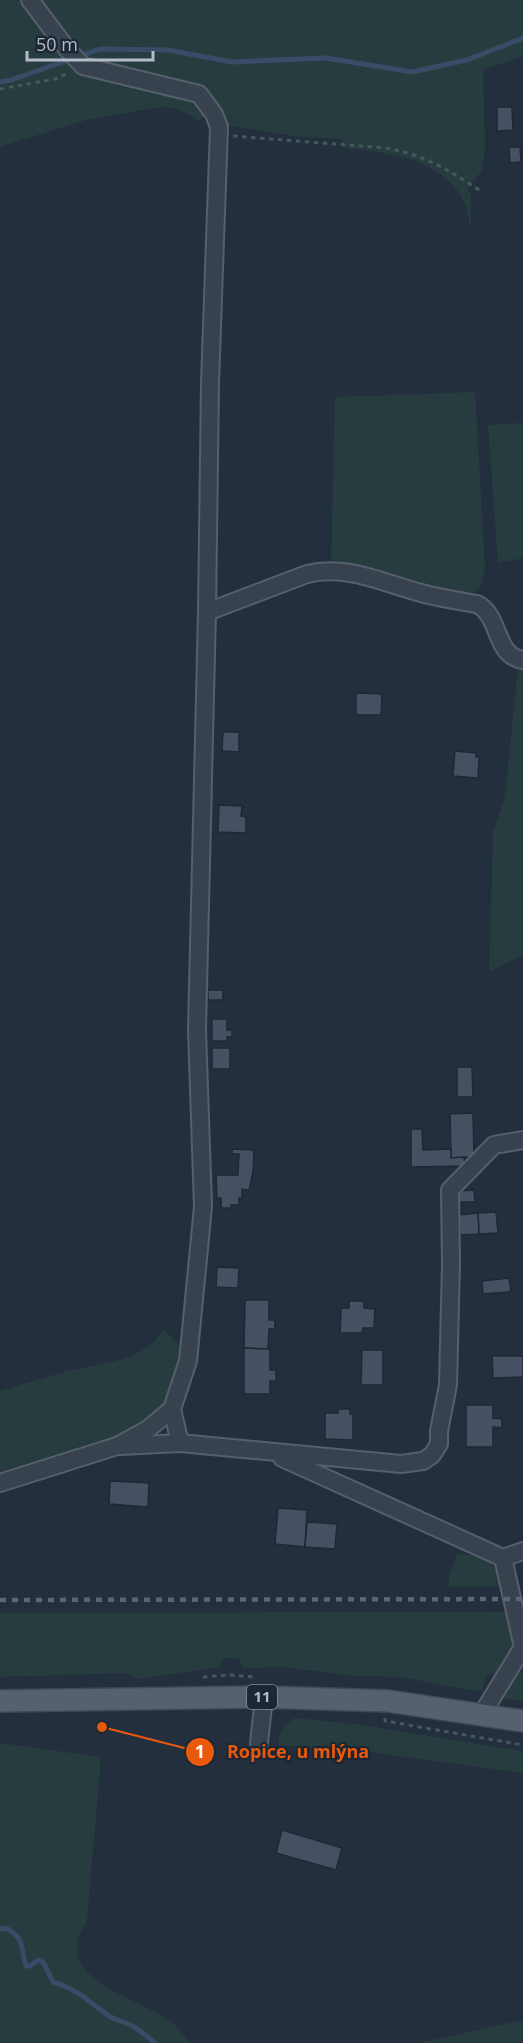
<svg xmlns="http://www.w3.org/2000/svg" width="523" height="2043" viewBox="0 0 523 2043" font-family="'Open Sans',sans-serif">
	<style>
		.green { fill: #263c3f }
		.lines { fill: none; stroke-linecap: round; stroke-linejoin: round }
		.stream { stroke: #394c67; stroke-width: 5 }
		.building { fill: #455162; stroke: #1f2835; stroke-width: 1.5 }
		.minor-casing { stroke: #565f6c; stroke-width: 20 }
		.major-casing { stroke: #414a57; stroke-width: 24 }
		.path { stroke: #44595c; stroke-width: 3; stroke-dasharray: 4.5 4.5; stroke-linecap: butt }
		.minor { stroke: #38414e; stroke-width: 16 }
		.major { stroke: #56606e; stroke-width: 21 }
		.rail { stroke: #5a6575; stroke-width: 4.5; stroke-dasharray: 6 6; stroke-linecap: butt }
		.labels { text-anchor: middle; stroke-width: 4.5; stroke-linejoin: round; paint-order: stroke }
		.shield { fill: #1d2633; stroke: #878f9c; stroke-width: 1.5 }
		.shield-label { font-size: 15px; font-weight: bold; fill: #b4bcc9 }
		.leader { fill: none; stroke: #e8590c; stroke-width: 2 }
		.callout-dot { fill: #e8590c; stroke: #1d2633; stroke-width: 2 }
		.mark-label { font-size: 18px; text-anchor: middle; font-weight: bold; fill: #fff }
		.callout-label { font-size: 18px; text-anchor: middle; font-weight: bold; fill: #e8590c; stroke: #1d2633; stroke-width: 4.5; stroke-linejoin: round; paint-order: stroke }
	</style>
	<rect width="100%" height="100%" fill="#242f3e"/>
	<g class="green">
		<path d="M0,0H523V56L483,70L485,144L482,171L467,188L471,195V231C469,222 468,213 465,204C446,158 386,152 342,148V139L300,137L227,125L209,113L198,121L187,114L174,108L159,107L86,120L0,147Z"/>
		<path d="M475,392L485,568L481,585L475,592C431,598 375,571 331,563L335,397Z"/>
		<path d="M523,423V558L498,563L488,425Z"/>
		<path d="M518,667H523V955L489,972L493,833L505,797Z"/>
		<path d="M164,1329L183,1350C179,1371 176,1394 162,1411C138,1440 38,1465 0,1478V1391C23,1384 45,1377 68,1371C102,1363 143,1362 164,1329Z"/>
		<path d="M457,1554C483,1556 495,1557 501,1586L449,1587V1578Z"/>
		<path d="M508,1612C516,1644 516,1647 495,1673L487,1674L482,1692L400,1677L356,1676L281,1667L243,1668L239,1658H223L220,1667L137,1679L125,1673L0,1677V1613Z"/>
		<path d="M512,1672H523V1701L505,1699L500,1695Z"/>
		<path d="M295,1718L355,1724L523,1751V1773L354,1750L278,1745C279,1731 284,1725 295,1718Z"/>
		<path d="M0,1743L101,1757L87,1921C47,1981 138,1995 171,2022C178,2027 184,2036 190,2043H0Z"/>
		<path d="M518,2021H523V2043H419Z"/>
	</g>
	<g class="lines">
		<g class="stream">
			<path d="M0,82L11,80L100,49L168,50L232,62L326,58L412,72L467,60L523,38"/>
			<path d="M0,1929L6,1928C26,1939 20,1948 26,1966H30L38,1960L44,1963L53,1982C73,1987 90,2002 106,2014C114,2020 123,2021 132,2026C140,2030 148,2037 155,2043"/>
		</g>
	</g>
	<g class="building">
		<path d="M497,107H512L513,130L497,131Z"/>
		<path d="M509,147H520L521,162L510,163Z"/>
		<path d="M356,693L382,694L381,715H356Z"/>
		<path d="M223,732H239V752L222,751Z"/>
		<path d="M455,751L476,753V757H479L478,778L453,776Z"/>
		<path d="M219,805L242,806L241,816L246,817V833L218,832Z"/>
		<rect x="208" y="990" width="15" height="10"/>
		<path d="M212,1019H227V1030H232V1037H227V1041H212Z"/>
		<rect x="212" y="1048" width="18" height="21"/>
		<path d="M457,1067H472L473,1097H457Z"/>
		<path d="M473,1113L474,1155L472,1157L451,1158L450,1114Z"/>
		<path d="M411,1129H422L423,1150L451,1149V1158L464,1157L465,1166L411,1167Z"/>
		<path d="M232,1149L254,1150L253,1172L249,1190L242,1189V1198H239V1205H231V1208H221V1198H217L216,1175H238L239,1154H232Z"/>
		<path d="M474,1190L475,1202H459V1191Z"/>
		<path d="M496,1212L498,1233L479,1234L478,1213Z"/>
		<path d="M478,1213L479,1234L460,1235L459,1215Z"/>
		<path d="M217,1267L239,1268L238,1288L216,1287Z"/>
		<path d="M509,1278L511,1290L509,1292L483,1294L482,1281Z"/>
		<path d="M245,1300H269V1320H275V1329H269L268,1349L244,1348Z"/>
		<path d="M349,1301H364V1308L375,1309L374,1328H363L362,1333H340L341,1308H349Z"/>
		<path d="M244,1348L270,1349V1370H276V1381H270V1394H244Z"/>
		<path d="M362,1350H383V1385H361Z"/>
		<path d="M492,1356H523V1377L493,1378Z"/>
		<path d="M466,1405H493V1418L502,1419V1428L493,1427V1447H466Z"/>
		<path d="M338,1409H350V1414H353V1440L325,1439V1413H338Z"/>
		<path d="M110,1481L149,1483L148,1507L109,1504Z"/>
		<path d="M278,1508L307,1510L305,1547L275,1544Z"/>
		<path d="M307,1522L337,1524L335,1549L305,1547Z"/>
		<path d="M282,1830L342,1848L336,1870L276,1853Z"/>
	</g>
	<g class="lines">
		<defs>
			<g id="minor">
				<path d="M30,0L67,49L83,66L199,94L214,114L219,127L210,383L207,612"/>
				<path d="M180,1443L401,1464L423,1461L432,1455L439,1444V1431L448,1385L451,1264L450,1190L494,1145L523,1140"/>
				<path d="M120,1446L180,1443L172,1409"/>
				<path d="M282,1458L503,1558L523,1551"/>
				<path d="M0,1483L117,1446L148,1429L172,1409L188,1361L203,1207L197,1030L207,612L307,574C347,564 383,583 421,593C439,598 459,601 477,604C501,616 494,656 523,660"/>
				<path d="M482,1714L523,1647L503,1558"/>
				<path d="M259,1743L264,1697"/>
			</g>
			<path id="major" d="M0,1701L264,1697L388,1701L523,1721"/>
		</defs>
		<use href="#minor" class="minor-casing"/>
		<use href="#major" class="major-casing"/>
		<g class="path">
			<path d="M0,89L55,79L68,73"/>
			<path d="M233,136L386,148C427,156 447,169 482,192"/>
			<path d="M203,1677L229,1675L256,1677"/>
			<path d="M385,1718V1721L523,1745"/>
		</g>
		<use href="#minor" class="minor"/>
		<use href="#major" class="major"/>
		<path class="rail" d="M0,1600L523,1599"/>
	</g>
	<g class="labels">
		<rect class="shield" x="247" y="1685" width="30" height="24" rx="4.5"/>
		<g class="shield-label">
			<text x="262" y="1702">11</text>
		</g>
	</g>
	<path class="leader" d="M102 1727L200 1752"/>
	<g class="callout-dot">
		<circle cx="102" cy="1727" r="6"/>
		<circle cx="200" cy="1752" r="15"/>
	</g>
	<g class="mark-label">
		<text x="200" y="1758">1</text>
	</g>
	<g class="callout-label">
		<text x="298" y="1758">Ropice, u mlýna</text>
	</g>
	<path d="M27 51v9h126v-9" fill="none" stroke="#b4bcc9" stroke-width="3"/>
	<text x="36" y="51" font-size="18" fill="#b4bcc9" stroke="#1d2633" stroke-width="4.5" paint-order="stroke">50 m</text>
</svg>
